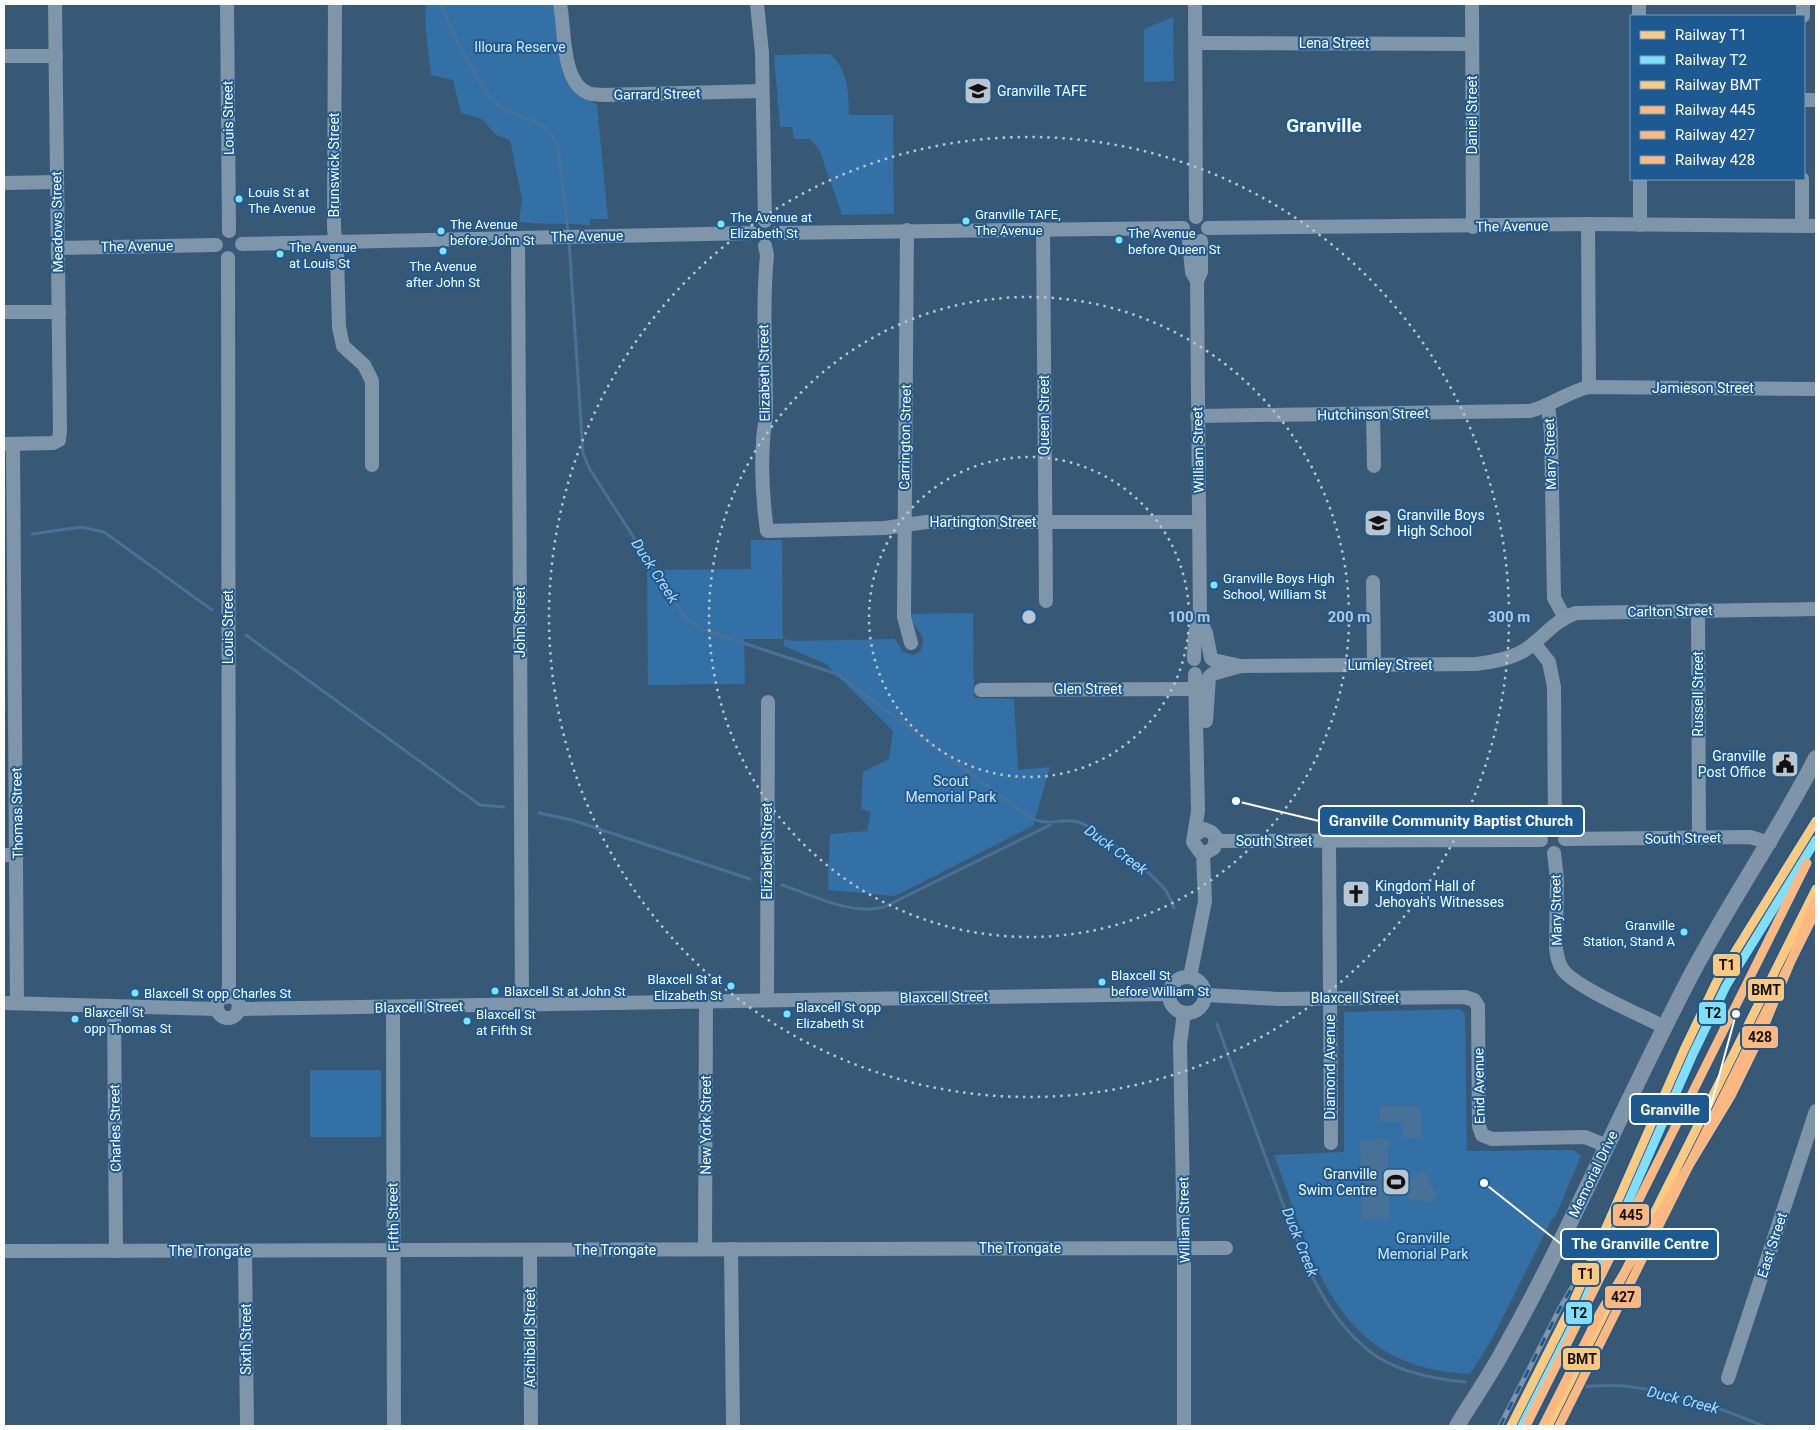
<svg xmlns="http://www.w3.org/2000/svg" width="1820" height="1430" viewBox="0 0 1820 1430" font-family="Roboto,sans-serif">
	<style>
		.green { fill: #3270a6 }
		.water { fill: #477197 }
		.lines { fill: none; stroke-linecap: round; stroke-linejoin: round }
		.stream { stroke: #477197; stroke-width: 3 }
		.minor { stroke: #7f95a9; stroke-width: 14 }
		.major { stroke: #7f94a9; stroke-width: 16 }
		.rail-casing { stroke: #8095a9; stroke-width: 5 }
		.rail { stroke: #1d5a91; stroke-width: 3; stroke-dasharray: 9; stroke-linecap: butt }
		.rail-1-casing { stroke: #1d5a91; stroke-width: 12 }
		.rail-2-casing { stroke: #1d5a91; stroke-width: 12 }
		.rail-3-casing { stroke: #1d5a91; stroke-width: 12 }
		.rail-4-casing { stroke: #1d5a91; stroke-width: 12 }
		.rail-5-casing { stroke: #1d5a91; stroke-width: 12 }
		.rail-6-casing { stroke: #1d5a91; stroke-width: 12 }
		.rail-1 { stroke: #ffca80; stroke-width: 9 }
		.rail-2 { stroke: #80deff; stroke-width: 9 }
		.rail-3 { stroke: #ffca80; stroke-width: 9 }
		.rail-4 { stroke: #ffb880; stroke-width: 9 }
		.rail-5 { stroke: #ffb880; stroke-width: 9 }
		.rail-6 { stroke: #ffb880; stroke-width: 9 }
		.ring { fill: none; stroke: #b9c5cf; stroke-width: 2.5; stroke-dasharray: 2.5 5 }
		.bus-dot { fill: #7ae5fd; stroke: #1d5a91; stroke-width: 2 }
		.labels { text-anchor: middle; stroke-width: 4; stroke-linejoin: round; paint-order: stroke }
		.bus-label { font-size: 13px; fill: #fff; stroke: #1d5a91; text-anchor: start }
		.street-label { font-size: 14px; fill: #fff; stroke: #1d5a91 }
		.park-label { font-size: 14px; fill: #d3e8fa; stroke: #1d5a91 }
		.poi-label { font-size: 14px; fill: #fff; stroke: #1d5a91; text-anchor: start }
		.water-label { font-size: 15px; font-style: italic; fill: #b9daf5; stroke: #1d5a91 }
		.district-label { font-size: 19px; font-weight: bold; fill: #fff; stroke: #1d5a91 }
		.centre { fill: #b9c5cf; stroke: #1d5a91; stroke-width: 2.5 }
		.ring-label { font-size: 15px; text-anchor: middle; font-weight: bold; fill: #b9c5cf; stroke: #1d5a91; stroke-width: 4; stroke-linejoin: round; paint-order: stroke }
		.leader { fill: none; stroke: #fff; stroke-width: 2 }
		.callout-dot { fill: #fff; stroke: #1d5a91; stroke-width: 2 }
		.callout { fill: #1d5a91; stroke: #fff; stroke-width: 2 }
		.callout-label { font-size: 15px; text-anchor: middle; font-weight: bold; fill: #fff }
		.line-badge { stroke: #1d5a91; stroke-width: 2 }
		.pale-badge-label { font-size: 14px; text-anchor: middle; font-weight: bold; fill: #111 }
	</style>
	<rect width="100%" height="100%" fill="#385976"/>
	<g class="green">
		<path d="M426,4H555L578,92L597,105L608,219H590V225C566,223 543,225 519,222L522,200L510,140L496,135L482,119L461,113L453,80L431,75L425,24Z"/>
		<path d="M1173,17L1174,81L1144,82V29Z"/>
		<path d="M830,54C849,72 848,90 849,115H893L894,214L842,215L819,149L810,139H794L792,127H780L774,55Z"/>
		<path d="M751,540H782L783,639H744L745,684L648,685L647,570L751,569Z"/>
		<path d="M973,613L974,698L1014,699L1018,770L1050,767L1033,826L895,896L828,890L830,834L867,831L871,812L861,809L863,772L889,759L893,731L826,664L784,646V639L794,641L895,639L903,652L913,655L921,651C929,631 912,631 911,614Z"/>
		<path d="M1460,1009L1465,1014L1467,1151L1574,1150L1581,1156L1555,1217L1552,1219L1492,1339L1470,1374C1333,1368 1314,1261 1274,1155L1344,1152V1012Z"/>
		<rect x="310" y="1070" width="71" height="67"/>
	</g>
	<g class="water">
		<path d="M1379,1106H1420L1423,1138H1403V1122H1380Z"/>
		<path d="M1390,1139V1145L1388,1146L1389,1219H1361L1360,1140Z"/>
		<path d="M1422,1171L1428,1175L1429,1182L1437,1195L1431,1203L1410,1199L1405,1194C1405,1186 1414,1172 1422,1171Z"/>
	</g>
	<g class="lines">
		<g class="stream">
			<path d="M441,4C449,27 478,86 495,102C516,123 546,113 558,147L568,232"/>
			<path d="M569,241L583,453L589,468L685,617L701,629L837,674L1029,817C1050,828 1059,817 1078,822C1094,826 1155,876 1166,891C1169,896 1172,902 1174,908"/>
			<path d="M32,534L81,527L104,532L212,610"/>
			<path d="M246,635L473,800L480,805L504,807"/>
			<path d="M539,813L572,820L750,879"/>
			<path d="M782,885C813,895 851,916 884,907L1050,825"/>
			<path d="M1217,1024C1235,1075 1254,1126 1273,1177C1297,1240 1315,1307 1369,1351C1396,1372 1432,1379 1465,1382"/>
			<path d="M1570,1387C1587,1387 1606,1384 1624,1386C1671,1391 1719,1407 1763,1426"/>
		</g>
		<g class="minor">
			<path d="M227,4L229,231"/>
			<path d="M335,4L334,228L337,256L339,327L343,346L364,365L372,381V465"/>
			<path d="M560,4C565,28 561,82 588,93C592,95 599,94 603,95L762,91"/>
			<path d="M757,4L762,53L765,221"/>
			<path d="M1195,4L1196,217"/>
			<path d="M1472,4L1473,227"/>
			<path d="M1639,4V16"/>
			<path d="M1803,16V4"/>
			<path d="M1196,43L1472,44"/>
			<path d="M4,56H56"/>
			<path d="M1804,100H1816"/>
			<path d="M1640,179V225"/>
			<path d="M4,183L57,182"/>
			<path d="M1588,224L1589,387"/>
			<path d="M1802,226V179"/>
			<path d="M1208,228L1588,224L1816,226"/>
			<path d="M1043,229L1046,601"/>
			<path d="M907,230L904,617L911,643"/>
			<path d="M777,233L1183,228"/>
			<path d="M518,238L522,1005"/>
			<path d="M1189,240L1192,272L1197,281"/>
			<path d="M242,244L752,233"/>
			<path d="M765,246L767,255C762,307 766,359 766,412C766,422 763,432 763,442C761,472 763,502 767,531L885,528L926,522H1199"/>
			<path d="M58,248L216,245"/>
			<path d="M4,312H59"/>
			<path d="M1548,405L1551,432L1554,598L1565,618"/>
			<path d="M1373,414L1374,466"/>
			<path d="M1197,416L1530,411C1551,406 1567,392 1589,387L1816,389"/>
			<path d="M5,444L53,443L59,440L60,431L55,4"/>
			<path d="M13,444L17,1003"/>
			<path d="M1373,582L1374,664"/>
			<path d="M1698,610L1699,838"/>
			<path d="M1200,620L1206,633L1211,658"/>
			<path d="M1534,643L1549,662L1554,687L1555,829"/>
			<path d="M1194,659L1195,633L1200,620L1197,281L1201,272V241"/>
			<path d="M1213,660L1241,666L1476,664C1493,662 1511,659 1525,650C1544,637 1555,620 1576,613L1816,609"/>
			<path d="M1212,674L1241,666"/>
			<path d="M981,690L1194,689"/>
			<path d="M1206,721L1209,677"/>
			<path d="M1195,835L1204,829L1211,832L1216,837L1214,848L1207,852H1200L1193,842L1198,811L1195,674"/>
			<path d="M1565,839L1750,837L1770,843"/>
			<path d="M1216,841L1541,840"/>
			<path d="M1329,841L1331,1143"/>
			<path d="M1554,853L1557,879L1556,948C1557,956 1558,963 1563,970C1577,988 1641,1015 1664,1027"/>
			<path d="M4,855H17"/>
			<circle cx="1187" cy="995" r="18"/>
			<path d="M1190,977L1205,901L1203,853"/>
			<path d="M1206,995L1279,999L1465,997L1474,1000L1478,1006L1479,1126L1482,1135L1492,1139L1585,1137L1607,1146"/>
			<circle cx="228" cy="1007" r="11"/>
			<path d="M227,997L229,986L228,258"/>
			<path d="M767,999L768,702"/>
			<path d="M4,1003L217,1009"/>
			<path d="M114,1006L116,1251"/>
			<path d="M393,1007L394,1426"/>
			<path d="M238,1009L1169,994"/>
			<path d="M705,1249L706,1001"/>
			<path d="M731,1249L733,1426"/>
			<path d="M530,1250L531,1426"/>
			<path d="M4,1251L1226,1248"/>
			<path d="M245,1251L247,1426"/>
			<path d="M1728,1378L1816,1111"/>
			<path d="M1184,1426V1248L1180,1044L1184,1013"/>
		</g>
		<path class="major" d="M1457,1426C1472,1401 1489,1377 1503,1351C1571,1230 1625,1102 1689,979C1728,904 1777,834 1816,758"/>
		<defs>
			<path id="rail" d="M1500,1426L1561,1306L1605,1232"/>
		</defs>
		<use href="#rail" class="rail-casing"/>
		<use href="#rail" class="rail"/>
		<defs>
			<path id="rail-1" d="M1511,1426L1573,1303L1684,1050L1717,981L1816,821"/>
			<path id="rail-2" d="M1522,1426L1582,1307L1693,1054L1726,986L1816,840"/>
			<path id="rail-3" d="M1548,1426L1816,889"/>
			<path id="rail-4" d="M1528,1422L1807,863"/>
			<path id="rail-5" d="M1559,1426L1816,911"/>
			<path id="rail-6" d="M1543,1426L1600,1313L1731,1096L1759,1039L1816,900"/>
		</defs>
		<use href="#rail-1" class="rail-1-casing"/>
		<use href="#rail-2" class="rail-2-casing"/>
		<use href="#rail-3" class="rail-3-casing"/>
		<use href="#rail-4" class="rail-4-casing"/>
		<use href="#rail-5" class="rail-5-casing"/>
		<use href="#rail-6" class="rail-6-casing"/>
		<use href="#rail-1" class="rail-1"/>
		<use href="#rail-2" class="rail-2"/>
		<use href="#rail-3" class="rail-3"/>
		<use href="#rail-4" class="rail-4"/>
		<use href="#rail-5" class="rail-5"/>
		<use href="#rail-6" class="rail-6"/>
	</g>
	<g class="ring">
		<circle cx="1029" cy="617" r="160"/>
		<circle cx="1029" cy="617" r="320"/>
		<circle cx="1029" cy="617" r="480"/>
	</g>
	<defs>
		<symbol id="university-square" viewBox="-11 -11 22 22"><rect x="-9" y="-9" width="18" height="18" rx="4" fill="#b9c5cf" stroke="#1d5a91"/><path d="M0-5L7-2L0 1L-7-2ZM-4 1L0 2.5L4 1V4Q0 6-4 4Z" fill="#111"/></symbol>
		<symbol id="school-square" viewBox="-11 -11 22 22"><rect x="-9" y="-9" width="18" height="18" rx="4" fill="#b9c5cf" stroke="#1d5a91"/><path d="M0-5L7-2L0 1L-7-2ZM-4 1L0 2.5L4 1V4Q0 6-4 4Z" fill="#111"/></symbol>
		<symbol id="civic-square" viewBox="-11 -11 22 22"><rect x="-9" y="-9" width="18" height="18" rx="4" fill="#b9c5cf" stroke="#1d5a91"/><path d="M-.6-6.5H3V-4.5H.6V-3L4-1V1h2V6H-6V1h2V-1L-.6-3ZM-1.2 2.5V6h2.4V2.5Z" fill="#111"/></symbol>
		<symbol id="church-square" viewBox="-11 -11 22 22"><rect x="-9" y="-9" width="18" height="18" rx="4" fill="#b9c5cf" stroke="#1d5a91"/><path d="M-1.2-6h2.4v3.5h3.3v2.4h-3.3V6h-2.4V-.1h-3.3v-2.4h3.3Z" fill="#111"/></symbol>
		<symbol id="stadium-square" viewBox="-11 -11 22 22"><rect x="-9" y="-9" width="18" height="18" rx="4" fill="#b9c5cf" stroke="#1d5a91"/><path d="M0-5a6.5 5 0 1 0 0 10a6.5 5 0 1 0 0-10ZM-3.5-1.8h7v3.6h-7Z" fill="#111"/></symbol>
	</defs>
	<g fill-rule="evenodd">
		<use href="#university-square" x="962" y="75" width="32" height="32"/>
		<use href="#school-square" x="1362" y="507" width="32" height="32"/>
		<use href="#civic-square" x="1769" y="748" width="32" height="32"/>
		<use href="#church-square" x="1340" y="878" width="32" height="32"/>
		<use href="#stadium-square" x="1380" y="1166" width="32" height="32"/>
	</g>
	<g class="bus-dot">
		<circle cx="239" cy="199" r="4.5"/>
		<circle cx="966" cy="221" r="4.5"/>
		<circle cx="721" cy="224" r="4.5"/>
		<circle cx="441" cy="231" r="4.5"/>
		<circle cx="1119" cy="240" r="4.5"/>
		<circle cx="443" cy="251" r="4.5"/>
		<circle cx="280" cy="254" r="4.5"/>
		<circle cx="1214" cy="585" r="4.5"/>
		<circle cx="1684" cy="932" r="4.5"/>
		<circle cx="1102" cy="982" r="4.5"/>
		<circle cx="731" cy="986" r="4.5"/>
		<circle cx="495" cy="991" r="4.5"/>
		<circle cx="135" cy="993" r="4.5"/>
		<circle cx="787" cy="1014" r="4.5"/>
		<circle cx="75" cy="1019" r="4.5"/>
		<circle cx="467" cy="1021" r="4.5"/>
	</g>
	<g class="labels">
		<g class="bus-label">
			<text x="248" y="197">Louis St at<tspan x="248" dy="16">The Avenue</tspan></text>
			<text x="975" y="219">Granville TAFE,<tspan x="975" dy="16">The Avenue</tspan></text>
			<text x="730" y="222">The Avenue at<tspan x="730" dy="16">Elizabeth St</tspan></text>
			<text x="450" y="229">The Avenue<tspan x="450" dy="16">before John St</tspan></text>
			<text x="1128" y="238">The Avenue<tspan x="1128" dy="16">before Queen St</tspan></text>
			<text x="289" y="252">The Avenue<tspan x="289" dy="16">at Louis St</tspan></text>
			<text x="443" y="271" text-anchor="middle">The Avenue<tspan x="443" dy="16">after John St</tspan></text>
			<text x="1223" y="583">Granville Boys High<tspan x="1223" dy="16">School, William St</tspan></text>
			<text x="1675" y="930" text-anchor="end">Granville<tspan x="1675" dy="16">Station, Stand A</tspan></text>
			<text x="1111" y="980">Blaxcell St<tspan x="1111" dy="16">before William St</tspan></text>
			<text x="722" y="984" text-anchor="end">Blaxcell St at<tspan x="722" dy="16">Elizabeth St</tspan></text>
			<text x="504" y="996">Blaxcell St at John St</text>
			<text x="144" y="998">Blaxcell St opp Charles St</text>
			<text x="796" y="1012">Blaxcell St opp<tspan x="796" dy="16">Elizabeth St</tspan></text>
			<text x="84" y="1017">Blaxcell St<tspan x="84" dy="16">opp Thomas St</tspan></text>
			<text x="476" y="1019">Blaxcell St<tspan x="476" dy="16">at Fifth St</tspan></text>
		</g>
		<g class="street-label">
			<text x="1334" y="48">Lena Street</text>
			<text transform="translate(657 94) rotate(-1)" y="5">Garrard Street</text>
			<text transform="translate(1472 115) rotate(-90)" y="5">Daniel Street</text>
			<text transform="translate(228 118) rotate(-91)" y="5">Louis Street</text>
			<text transform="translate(334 165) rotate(-90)" y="5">Brunswick Street</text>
			<text transform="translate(57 222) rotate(-91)" y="5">Meadows Street</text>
			<text transform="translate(1512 226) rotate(-1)" y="5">The Avenue</text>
			<text transform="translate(587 236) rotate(-1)" y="5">The Avenue</text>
			<text transform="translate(137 246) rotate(-1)" y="5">The Avenue</text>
			<text transform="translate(764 373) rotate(-91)" y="5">Elizabeth Street</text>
			<text x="1703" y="393">Jamieson Street</text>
			<text transform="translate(1373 414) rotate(-1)" y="5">Hutchinson Street</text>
			<text transform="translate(1044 415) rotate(-90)" y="5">Queen Street</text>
			<text transform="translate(905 437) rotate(-89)" y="5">Carrington Street</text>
			<text transform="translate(1198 450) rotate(-91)" y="5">William Street</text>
			<text transform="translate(1550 454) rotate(-92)" y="5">Mary Street</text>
			<text x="983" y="527">Hartington Street</text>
			<text transform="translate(1670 611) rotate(-1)" y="5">Carlton Street</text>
			<text transform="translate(520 622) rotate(-90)" y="5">John Street</text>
			<text transform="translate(228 627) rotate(-90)" y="5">Louis Street</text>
			<text x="1390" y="670">Lumley Street</text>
			<text x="1088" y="694">Glen Street</text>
			<text transform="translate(1698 694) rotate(-90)" y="5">Russell Street</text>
			<text transform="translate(17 813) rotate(-91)" y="5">Thomas Street</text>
			<text transform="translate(1683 838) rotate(-1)" y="5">South Street</text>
			<text x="1274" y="846">South Street</text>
			<text transform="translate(767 851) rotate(-90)" y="5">Elizabeth Street</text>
			<text transform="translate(1556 910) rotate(-91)" y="5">Mary Street</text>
			<text transform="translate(944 997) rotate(-1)" y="5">Blaxcell Street</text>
			<text x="1355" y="1003">Blaxcell Street</text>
			<text transform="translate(419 1007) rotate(-1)" y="5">Blaxcell Street</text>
			<text transform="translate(1330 1067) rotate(-90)" y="5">Diamond Avenue</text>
			<text transform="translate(1479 1086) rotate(-91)" y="5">Enid Avenue</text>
			<text transform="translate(706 1125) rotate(-90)" y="5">New York Street</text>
			<text transform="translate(115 1128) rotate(-91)" y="5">Charles Street</text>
			<text transform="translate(1593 1174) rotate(-64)" y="5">Memorial Drive</text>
			<text transform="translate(393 1217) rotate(-91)" y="5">Fifth Street</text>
			<text transform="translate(1184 1220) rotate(-91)" y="5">William Street</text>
			<text transform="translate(1772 1245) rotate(-72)" y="5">East Street</text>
			<text x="1020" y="1253">The Trongate</text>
			<text x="615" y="1255">The Trongate</text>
			<text x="210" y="1256">The Trongate</text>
			<text transform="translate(530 1338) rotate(-90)" y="5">Archibald Street</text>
			<text transform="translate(246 1339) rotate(-90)" y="5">Sixth Street</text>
		</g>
		<g class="park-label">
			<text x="520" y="52">Illoura Reserve</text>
			<text x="951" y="786">Scout<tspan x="951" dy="16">Memorial Park</tspan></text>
			<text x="1423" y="1243">Granville<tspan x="1423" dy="16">Memorial Park</tspan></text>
		</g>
		<g class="poi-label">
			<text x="997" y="96">Granville TAFE</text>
			<text x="1397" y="520">Granville Boys<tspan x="1397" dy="16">High School</tspan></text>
			<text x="1766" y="761" text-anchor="end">Granville<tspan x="1766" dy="16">Post Office</tspan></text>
			<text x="1375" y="891">Kingdom Hall of<tspan x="1375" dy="16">Jehovah's Witnesses</tspan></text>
			<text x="1377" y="1179" text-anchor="end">Granville<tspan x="1377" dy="16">Swim Centre</tspan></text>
		</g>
		<g class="water-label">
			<text transform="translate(655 571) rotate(57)" y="5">Duck Creek</text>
			<text transform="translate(1116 850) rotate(36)" y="5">Duck Creek</text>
			<text transform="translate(1300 1242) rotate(68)" y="5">Duck Creek</text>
			<text transform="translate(1683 1400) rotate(14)" y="5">Duck Creek</text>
		</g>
		<g class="district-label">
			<text x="1324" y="132">Granville</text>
		</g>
	</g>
	<circle cx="1029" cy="617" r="8" class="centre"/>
	<g class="ring-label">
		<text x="1189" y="622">100 m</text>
		<text x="1349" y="622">200 m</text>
		<text x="1509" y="622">300 m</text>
	</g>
	<path class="leader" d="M1236 801L1319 821M1736 1014L1710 1109M1484 1183L1561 1244"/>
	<g class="callout-dot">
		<circle cx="1236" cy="801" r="5"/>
		<circle cx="1736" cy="1014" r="5"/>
		<circle cx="1484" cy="1183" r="5"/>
	</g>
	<g class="callout">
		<rect x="1319" y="806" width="265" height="30" rx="5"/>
		<rect x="1630" y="1094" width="80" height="30" rx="5"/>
		<rect x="1561" y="1229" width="157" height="30" rx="5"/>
	</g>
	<g class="callout-label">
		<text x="1451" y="826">Granville Community Baptist Church</text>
		<text x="1670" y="1115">Granville</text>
		<text x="1640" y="1249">The Granville Centre</text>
	</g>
	<g class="line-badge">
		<rect x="1712" y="953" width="29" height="24" rx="5" fill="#ffca80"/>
		<rect x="1747" y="978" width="38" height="24" rx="5" fill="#ffca80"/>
		<rect x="1698" y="1001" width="29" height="24" rx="5" fill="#80deff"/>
		<rect x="1741" y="1025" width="38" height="24" rx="5" fill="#ffb880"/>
		<rect x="1612" y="1203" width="38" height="24" rx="5" fill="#ffb880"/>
		<rect x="1571" y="1262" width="29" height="24" rx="5" fill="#ffca80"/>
		<rect x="1604" y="1285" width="38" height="24" rx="5" fill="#ffb880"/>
		<rect x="1565" y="1301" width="28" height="24" rx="5" fill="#80deff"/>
		<rect x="1562" y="1347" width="39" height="24" rx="5" fill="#ffca80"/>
	</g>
	<g class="pale-badge-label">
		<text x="1727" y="970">T1</text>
		<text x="1766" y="995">BMT</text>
		<text x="1713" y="1018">T2</text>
		<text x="1760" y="1042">428</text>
		<text x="1631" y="1220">445</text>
		<text x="1586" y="1279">T1</text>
		<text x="1623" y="1302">427</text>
		<text x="1579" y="1318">T2</text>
		<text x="1582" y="1364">BMT</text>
	</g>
	<rect width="1820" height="1430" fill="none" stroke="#ffffff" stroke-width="10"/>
	<rect x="1630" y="15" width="175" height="165" fill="#1d5a91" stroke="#779cbd"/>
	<rect x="1640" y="31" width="25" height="8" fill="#ffca80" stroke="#779cbd"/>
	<text x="1675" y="40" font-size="15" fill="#ffffff">Railway T1</text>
	<rect x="1640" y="56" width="25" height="8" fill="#80deff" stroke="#779cbd"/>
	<text x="1675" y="65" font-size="15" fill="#ffffff">Railway T2</text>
	<rect x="1640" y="81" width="25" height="8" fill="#ffca80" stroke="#779cbd"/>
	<text x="1675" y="90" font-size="15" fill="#ffffff">Railway BMT</text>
	<rect x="1640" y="106" width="25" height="8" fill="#ffb880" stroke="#779cbd"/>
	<text x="1675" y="115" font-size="15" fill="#ffffff">Railway 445</text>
	<rect x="1640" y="131" width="25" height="8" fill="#ffb880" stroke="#779cbd"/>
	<text x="1675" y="140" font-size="15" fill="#ffffff">Railway 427</text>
	<rect x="1640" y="156" width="25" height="8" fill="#ffb880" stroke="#779cbd"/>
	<text x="1675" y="165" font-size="15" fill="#ffffff">Railway 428</text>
</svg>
